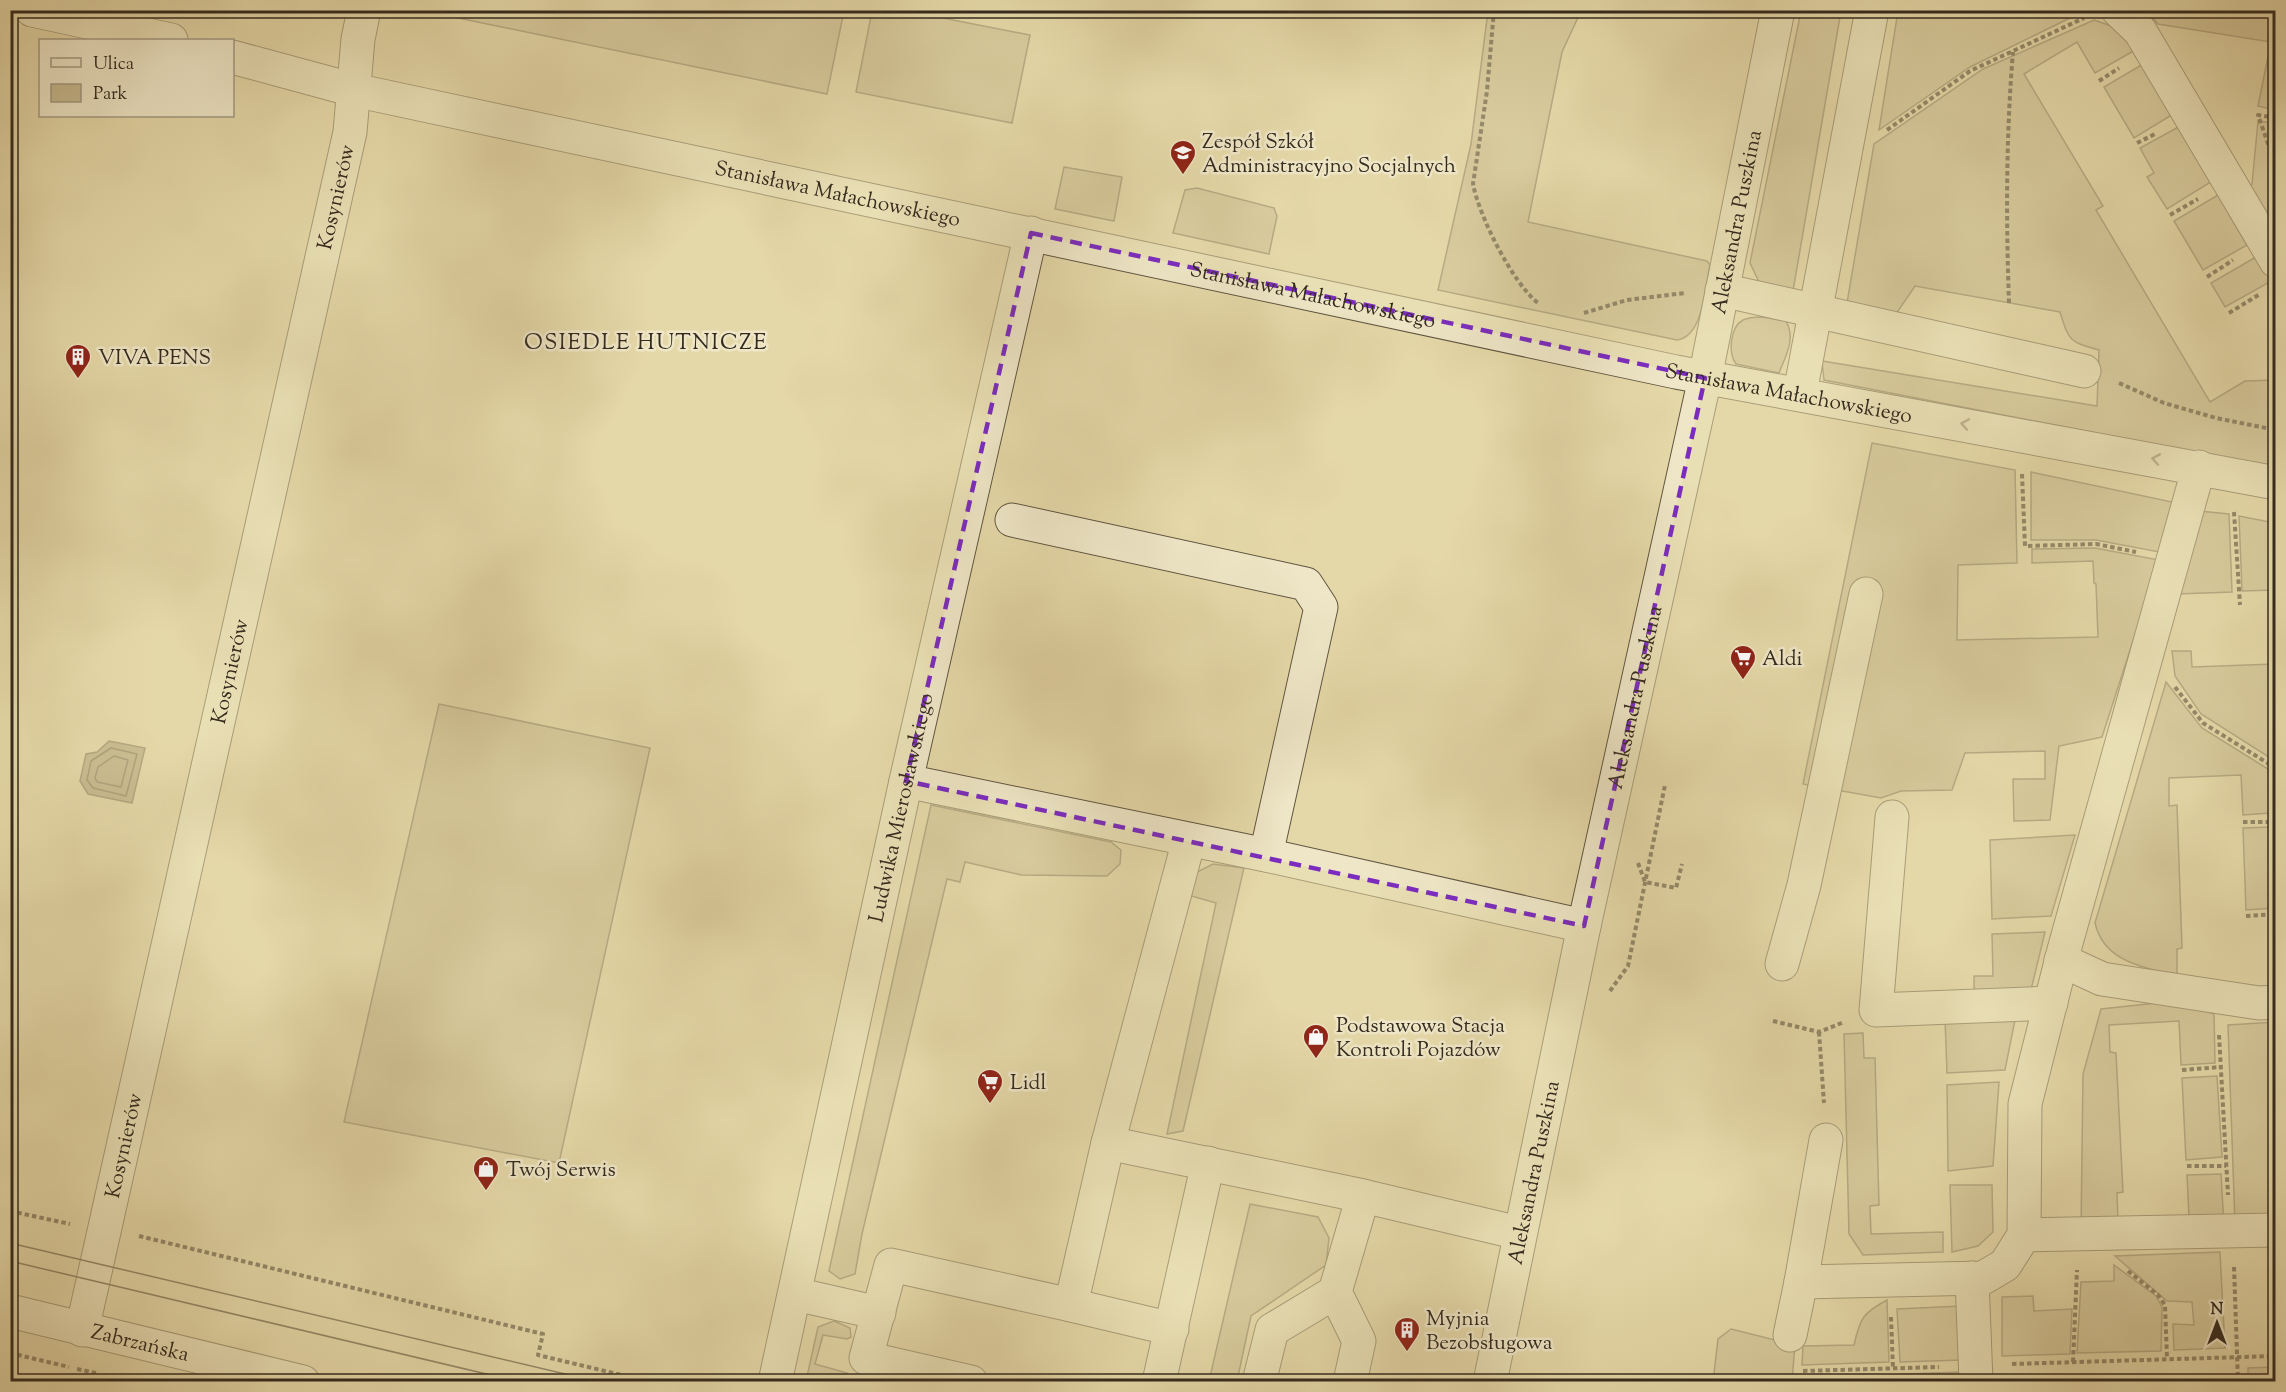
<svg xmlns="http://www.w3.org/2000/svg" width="2286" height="1392" viewBox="0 0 2286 1392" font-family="'Sorts Mill Goudy',serif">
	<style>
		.green { fill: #c7bb91; stroke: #7e7358; stroke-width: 1.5 }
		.water { fill: #a99d79; stroke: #7a6f55; stroke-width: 1.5 }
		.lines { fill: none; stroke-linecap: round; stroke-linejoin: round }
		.shore { stroke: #6e644c; stroke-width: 1.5 }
		.minor-casing { stroke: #605641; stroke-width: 35 }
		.path { stroke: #342b1f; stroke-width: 4; stroke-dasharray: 4.5 3; stroke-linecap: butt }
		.minor { stroke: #eee6c6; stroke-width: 33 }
		.tram { stroke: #342b1f; stroke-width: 1.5 }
		.oneway { stroke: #918872 }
		.marked { fill: none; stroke: #7b2cbf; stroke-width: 4.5; stroke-dasharray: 12 8; stroke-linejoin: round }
		.labels { text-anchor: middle; stroke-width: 5; stroke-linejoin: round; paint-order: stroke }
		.poi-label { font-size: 21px; fill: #342b1f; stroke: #eee6c6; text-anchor: start }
		.street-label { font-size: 21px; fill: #342b1f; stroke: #eee6c6 }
		.neighbourhood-label { font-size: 22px; letter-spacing: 1.5px; fill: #342b1f; stroke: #eee6c6 }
	</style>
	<rect width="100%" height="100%" fill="#e5d8a8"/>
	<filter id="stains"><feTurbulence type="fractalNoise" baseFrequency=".00333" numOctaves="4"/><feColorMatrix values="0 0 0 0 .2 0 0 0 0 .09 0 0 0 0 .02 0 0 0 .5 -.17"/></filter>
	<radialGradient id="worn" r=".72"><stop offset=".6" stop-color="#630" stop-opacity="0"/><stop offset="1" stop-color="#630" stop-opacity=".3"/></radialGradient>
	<g class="green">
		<path d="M449,10H844V11L827,94L448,16Z"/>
		<path d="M2044,10L2076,15L1970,67L1879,130L1898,11Z"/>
		<path d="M872,11H907L1030,35L1012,123L856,92Z"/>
		<path d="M1488,11H1581L1562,52L1528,222L1707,261L1710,265C1705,288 1703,337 1677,340L1438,290L1471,144Z"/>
		<path d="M1801,11H1841L1793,291L1759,282L1750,263Z"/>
		<path d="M2176,11L2257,10L2275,14V110L2258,106L2271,42L2158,24L2153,18Z"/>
		<path d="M2094,20L2114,27L2137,49L2095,73L2077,42L2024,74L2103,206L2096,210L2210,402L2245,381L2275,380V468L1824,380L1822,361L2097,406L2099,350C2069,342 2069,341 2060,312L1915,286L1896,314L1847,303L1874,144L1983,69Z"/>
		<path d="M2143,64L2175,113L2134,138L2104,87Z"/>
		<path d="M2258,121L2275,123V231L2238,194L2252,184Z"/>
		<path d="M2182,125L2214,180L2167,209L2147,177L2154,173L2140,148Z"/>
		<path d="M1064,167L1122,177L1114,221L1055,209Z"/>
		<path d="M1197,188L1274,208L1277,216L1269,254L1173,233L1185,190Z"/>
		<path d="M2218,195L2247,245L2203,270L2174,221Z"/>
		<path d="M2261,254L2275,279L2225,307L2211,283Z"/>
		<path d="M1763,317L1786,321C1796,339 1786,355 1779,373L1736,364C1728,353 1730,327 1743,320C1749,317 1757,317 1763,317Z"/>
		<path d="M1872,443L2015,470L2017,563L1958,565L1957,640L2098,637L2096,584L2094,583L2093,561L2032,563V549L2095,548L2159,560L2102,737L2059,746L2050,820L2014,821L2013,779H2045V751L1965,753L1952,790L1901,791L1881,798L1803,784Z"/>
		<path d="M2031,472L2172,502L2159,552L2096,540H2031Z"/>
		<path d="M2199,511L2229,514L2232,592L2177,594Z"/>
		<path d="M2239,516L2275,523V590L2242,591Z"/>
		<path d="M2172,651H2191L2192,667L2275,664V761L2201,714L2175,676Z"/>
		<path d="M2166,682L2202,728L2268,769L2271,813L2243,815L2241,775L2169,778V806L2177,805L2182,948L2177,949V976C2143,967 2104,962 2095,923Z"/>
		<path d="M439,704L650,748L559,1163L344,1122Z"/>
		<path d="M931,805L1111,842L1121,850L1120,864L1107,876L1021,875L965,862L960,882L947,879L862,1234L855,1274L840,1279L829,1271Z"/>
		<path d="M2272,827L2275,908L2246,910L2243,828Z"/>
		<path d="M2075,835L2051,916L1992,919L1990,840Z"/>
		<path d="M1213,864L1244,868L1183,1131L1167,1134L1216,903L1188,895L1197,872Z"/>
		<path d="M2045,932L2031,990L1978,992L1974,988V976H1993L1992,934Z"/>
		<path d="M2175,1001L2214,1014L2215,1063L2181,1065L2179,1021L2109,1025L2110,1052L2116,1053L2123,1192L2117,1193L2118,1221L2189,1217L2187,1175L2221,1174L2224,1227L2081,1232L2083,1074L2101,1009Z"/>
		<path d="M2016,1015L2005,1070L1947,1073L1945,1019Z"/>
		<path d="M2275,1022V1223L2235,1224L2228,1025Z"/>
		<path d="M1863,1033L1864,1058H1875L1879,1205L1870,1206L1871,1234L1943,1232V1252L1863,1255L1849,1234L1844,1034Z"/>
		<path d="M2217,1076L2222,1157L2186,1160L2182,1078Z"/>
		<path d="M1999,1082L1993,1166L1948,1171L1947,1085Z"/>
		<path d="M1950,1185H1992L1993,1232L1978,1246L1952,1252Z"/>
		<path d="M1250,1204L1318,1217L1329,1238L1326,1265L1251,1316L1237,1381H1209Z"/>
		<path d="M2220,1252L2225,1348L2174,1350L2173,1324L2194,1325L2192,1302L2167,1301L2115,1256Z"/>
		<path d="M2114,1265L2156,1296L2162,1307L2161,1351L2077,1353L2081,1282L2114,1281Z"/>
		<path d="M2033,1296L2034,1311L2072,1309L2070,1354L2002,1356V1297Z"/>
		<path d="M1887,1300L1889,1362L1802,1365L1803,1346L1854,1345C1860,1318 1863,1313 1887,1300Z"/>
		<path d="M1962,1306L1963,1360L1900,1362L1897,1309Z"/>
		<path d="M834,1321L850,1328L851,1337L847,1339L823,1335L815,1364L847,1373L846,1381H806L818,1327Z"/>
		<path d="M1731,1329L1795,1345L1792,1381L1713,1382L1718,1339Z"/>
		<path d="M2275,1367V1381H2248V1368Z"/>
		<path d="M1964,1372L1965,1381H1902V1374Z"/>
	</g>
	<path class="water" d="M109,741L145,748L132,803L88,794L80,781L86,754L97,752Z"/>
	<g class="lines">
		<g class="shore">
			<path d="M111,748L137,754L126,796L93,788L87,780L91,761Z"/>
			<path d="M114,756L128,760L121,787L97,782L95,778L98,767Z"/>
		</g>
		<defs>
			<g id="minor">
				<path d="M32,10L171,40"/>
				<path d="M2118,10L2140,31L2276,261"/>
				<path id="s1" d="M232,57L354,90L1676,372L2276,483"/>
				<path d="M1722,290L2084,371"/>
				<path d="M1800,393L1872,10"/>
				<path d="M1012,520L1306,584L1321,607L1266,855"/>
				<path d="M906,781L1266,855L1584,926"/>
				<path d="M1892,817L1876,1010L2051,1003"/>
				<path d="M1189,840L1108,1143L1363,1196L1519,1233"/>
				<path d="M2061,960L2102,979L2259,1003L2276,1002"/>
				<path d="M1782,964L1804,885L1866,594"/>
				<path d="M1826,1140L1801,1282L1983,1278L2005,1265L2024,1235L2025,1104L2064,950L2199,467"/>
				<path d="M2024,1235L2276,1230"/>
				<path d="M1972,1278L1976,1382"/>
				<path d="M795,1294L879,1313"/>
				<path d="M1071,1305L1172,1329"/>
				<path id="s2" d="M10,1311L303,1382"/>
				<path id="s3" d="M82,1330L350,132L358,39L364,10"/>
				<path d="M1790,1335L1801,1282"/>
				<path id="s4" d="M775,1382L906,781L1031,233"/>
				<path d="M971,1382L866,1358L891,1265L1071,1305L1108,1143"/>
				<path d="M1159,1382L1208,1163"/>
				<path d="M1259,1382L1272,1330L1335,1292"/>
				<path d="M1350,1382L1359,1341L1335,1292L1363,1196"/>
				<path id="s5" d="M1490,1382L1584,926L1705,378L1778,10"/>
			</g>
		</defs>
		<use href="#minor" class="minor-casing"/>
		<g class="path">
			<path d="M1494,10L1487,91L1473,184C1479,216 1512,282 1538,303"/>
			<path d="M2099,81L2119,68"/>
			<path d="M2276,118L2258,115L2276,167"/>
			<path d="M1887,130L1970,71L2084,18"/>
			<path d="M2137,143L2157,133"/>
			<path d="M2170,215L2198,199"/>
			<path d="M2207,277L2233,260"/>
			<path d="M2009,303C2006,219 2006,136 2013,52"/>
			<path d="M1584,313L1627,300L1685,293"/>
			<path d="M2229,313L2260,294"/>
			<path d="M2119,383L2164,403L2216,418L2276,430"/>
			<path d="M2022,474L2025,546L2096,544L2136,552"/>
			<path d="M2234,512L2240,605"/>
			<path d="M2175,687L2203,723L2274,767L2276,800"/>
			<path d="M2243,822H2276"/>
			<path d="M1638,863L1645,882L1676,888L1682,864"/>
			<path d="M2246,916L2276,914"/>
			<path d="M1610,991L1628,966L1665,785"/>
			<path d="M1773,1021L1819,1032L1844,1022"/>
			<path d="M1819,1032L1824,1103"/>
			<path d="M2219,1035L2228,1195"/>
			<path d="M2182,1070L2221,1067"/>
			<path d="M2187,1166H2226"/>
			<path d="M10,1211L70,1224"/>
			<path d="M139,1236L543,1334L538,1355L651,1382"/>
			<path d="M2234,1267L2238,1382"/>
			<path d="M2128,1271L2158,1295L2165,1305L2167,1359"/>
			<path d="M1891,1317L1893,1368"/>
			<path d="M10,1353L69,1367"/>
			<path d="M2073,1362L2077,1270"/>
			<path d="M2012,1364L2276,1356"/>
			<path d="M77,1369L96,1373"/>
			<path d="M1803,1371L1939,1367"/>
		</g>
		<use href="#minor" class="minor"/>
		<g class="tram">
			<path d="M10,1243L599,1382"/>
			<path d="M10,1261L520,1382"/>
		</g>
	</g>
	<defs><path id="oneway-chevron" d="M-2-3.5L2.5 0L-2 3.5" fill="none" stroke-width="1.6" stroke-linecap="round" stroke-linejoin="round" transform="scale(1.5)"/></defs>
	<g class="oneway">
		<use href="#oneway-chevron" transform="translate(1965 424) rotate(-170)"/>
		<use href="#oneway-chevron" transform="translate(2156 459) rotate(-170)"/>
	</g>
	<path d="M0 0H2286V1392H0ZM1031,233L1705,378L1584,926L906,781Z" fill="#e5d8a8" fill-opacity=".55" fill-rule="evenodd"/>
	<path class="marked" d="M1031,233L1705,378L1584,926L906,781Z"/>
	<defs>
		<symbol id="school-pin" viewBox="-11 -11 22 30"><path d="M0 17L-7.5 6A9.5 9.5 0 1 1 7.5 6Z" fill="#8f2418" stroke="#eee6c6"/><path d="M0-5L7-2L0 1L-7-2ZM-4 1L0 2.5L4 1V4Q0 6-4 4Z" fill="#fff"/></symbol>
		<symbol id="building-pin" viewBox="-11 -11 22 30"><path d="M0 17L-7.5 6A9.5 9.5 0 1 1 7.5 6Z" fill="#8f2418" stroke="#eee6c6"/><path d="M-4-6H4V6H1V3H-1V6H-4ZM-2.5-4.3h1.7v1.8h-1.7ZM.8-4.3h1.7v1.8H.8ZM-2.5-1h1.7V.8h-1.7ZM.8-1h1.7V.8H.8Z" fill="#fff"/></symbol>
		<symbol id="supermarket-pin" viewBox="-11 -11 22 30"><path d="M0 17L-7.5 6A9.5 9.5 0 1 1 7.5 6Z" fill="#8f2418" stroke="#eee6c6"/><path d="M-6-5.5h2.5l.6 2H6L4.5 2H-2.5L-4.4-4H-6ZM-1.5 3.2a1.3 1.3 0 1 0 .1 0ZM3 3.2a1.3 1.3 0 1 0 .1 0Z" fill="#fff"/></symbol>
		<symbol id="shop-pin" viewBox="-11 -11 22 30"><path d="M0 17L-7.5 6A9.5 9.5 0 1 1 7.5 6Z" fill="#8f2418" stroke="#eee6c6"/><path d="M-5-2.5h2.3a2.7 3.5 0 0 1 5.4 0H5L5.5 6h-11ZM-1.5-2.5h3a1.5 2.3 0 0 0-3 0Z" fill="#fff"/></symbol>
	</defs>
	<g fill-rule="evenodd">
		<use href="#school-pin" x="1168" y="138" width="30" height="40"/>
		<use href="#building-pin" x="63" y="342" width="30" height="40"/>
		<use href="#supermarket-pin" x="1728" y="643" width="30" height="40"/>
		<use href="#shop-pin" x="1301" y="1022" width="30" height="40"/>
		<use href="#supermarket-pin" x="975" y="1067" width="30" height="40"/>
		<use href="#shop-pin" x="471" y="1154" width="30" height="40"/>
		<use href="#building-pin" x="1392" y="1315" width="30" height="40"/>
	</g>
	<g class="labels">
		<g class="poi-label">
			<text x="1202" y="148">Zespół Szkół<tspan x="1202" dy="24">Administracyjno Socjalnych</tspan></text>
			<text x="98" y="364">VIVA PENS</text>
			<text x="1762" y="665">Aldi</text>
			<text x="1336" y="1032">Podstawowa Stacja<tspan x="1336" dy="24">Kontroli Pojazdów</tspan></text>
			<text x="1010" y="1089">Lidl</text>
			<text x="506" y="1176">Twój Serwis</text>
			<text x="1426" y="1325">Myjnia<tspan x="1426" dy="24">Bezobsługowa</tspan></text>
		</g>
		<g class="street-label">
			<text dy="7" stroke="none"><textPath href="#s1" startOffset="621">Stanisława Małachowskiego</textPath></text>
			<text dy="7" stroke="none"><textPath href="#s3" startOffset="1161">Kosynierów</textPath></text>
			<text dy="7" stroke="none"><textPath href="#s5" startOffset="1186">Aleksandra Puszkina</textPath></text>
			<text dy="7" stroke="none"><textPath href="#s1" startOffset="1107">Stanisława Małachowskiego</textPath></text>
			<text dy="7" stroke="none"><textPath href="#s1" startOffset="1593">Stanisława Małachowskiego</textPath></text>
			<text dy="7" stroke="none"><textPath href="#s3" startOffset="675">Kosynierów</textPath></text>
			<text dy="7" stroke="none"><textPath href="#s5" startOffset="700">Aleksandra Puszkina</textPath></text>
			<text dy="7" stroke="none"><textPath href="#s4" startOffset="588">Ludwika Mierosławskiego</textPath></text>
			<text dy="7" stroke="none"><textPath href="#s3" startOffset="189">Kosynierów</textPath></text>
			<text dy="7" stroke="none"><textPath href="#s5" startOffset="214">Aleksandra Puszkina</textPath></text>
			<text dy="7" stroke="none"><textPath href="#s2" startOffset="134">Zabrzańska</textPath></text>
		</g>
		<g class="neighbourhood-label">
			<text x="646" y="349">OSIEDLE HUTNICZE</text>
		</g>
	</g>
	<rect width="2286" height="1392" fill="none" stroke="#e5d8a8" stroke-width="36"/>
	<rect x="12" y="12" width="2262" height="1368" fill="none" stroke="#342b1f" stroke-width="3"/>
	<rect x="18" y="18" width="2250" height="1356" fill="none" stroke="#342b1f" stroke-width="1.5"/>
	<rect x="39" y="39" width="195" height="78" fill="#eee6c6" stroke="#a49b83" stroke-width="1.5"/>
	<rect x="51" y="58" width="30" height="9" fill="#eee6c6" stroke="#a49b83" stroke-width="1.5"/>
	<text x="93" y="69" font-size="18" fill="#342b1f">Ulica</text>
	<rect x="51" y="84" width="30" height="18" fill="#c7bb91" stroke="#a49b83" stroke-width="1.5"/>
	<text x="93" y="99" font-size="18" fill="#342b1f">Park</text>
	<g transform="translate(2217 1323)" stroke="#eee6c6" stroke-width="4.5" paint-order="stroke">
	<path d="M0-4.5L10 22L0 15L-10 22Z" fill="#342b1f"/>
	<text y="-9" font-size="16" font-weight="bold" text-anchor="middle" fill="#342b1f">N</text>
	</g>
	<rect width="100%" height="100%" filter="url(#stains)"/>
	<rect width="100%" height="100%" fill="url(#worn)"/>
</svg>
